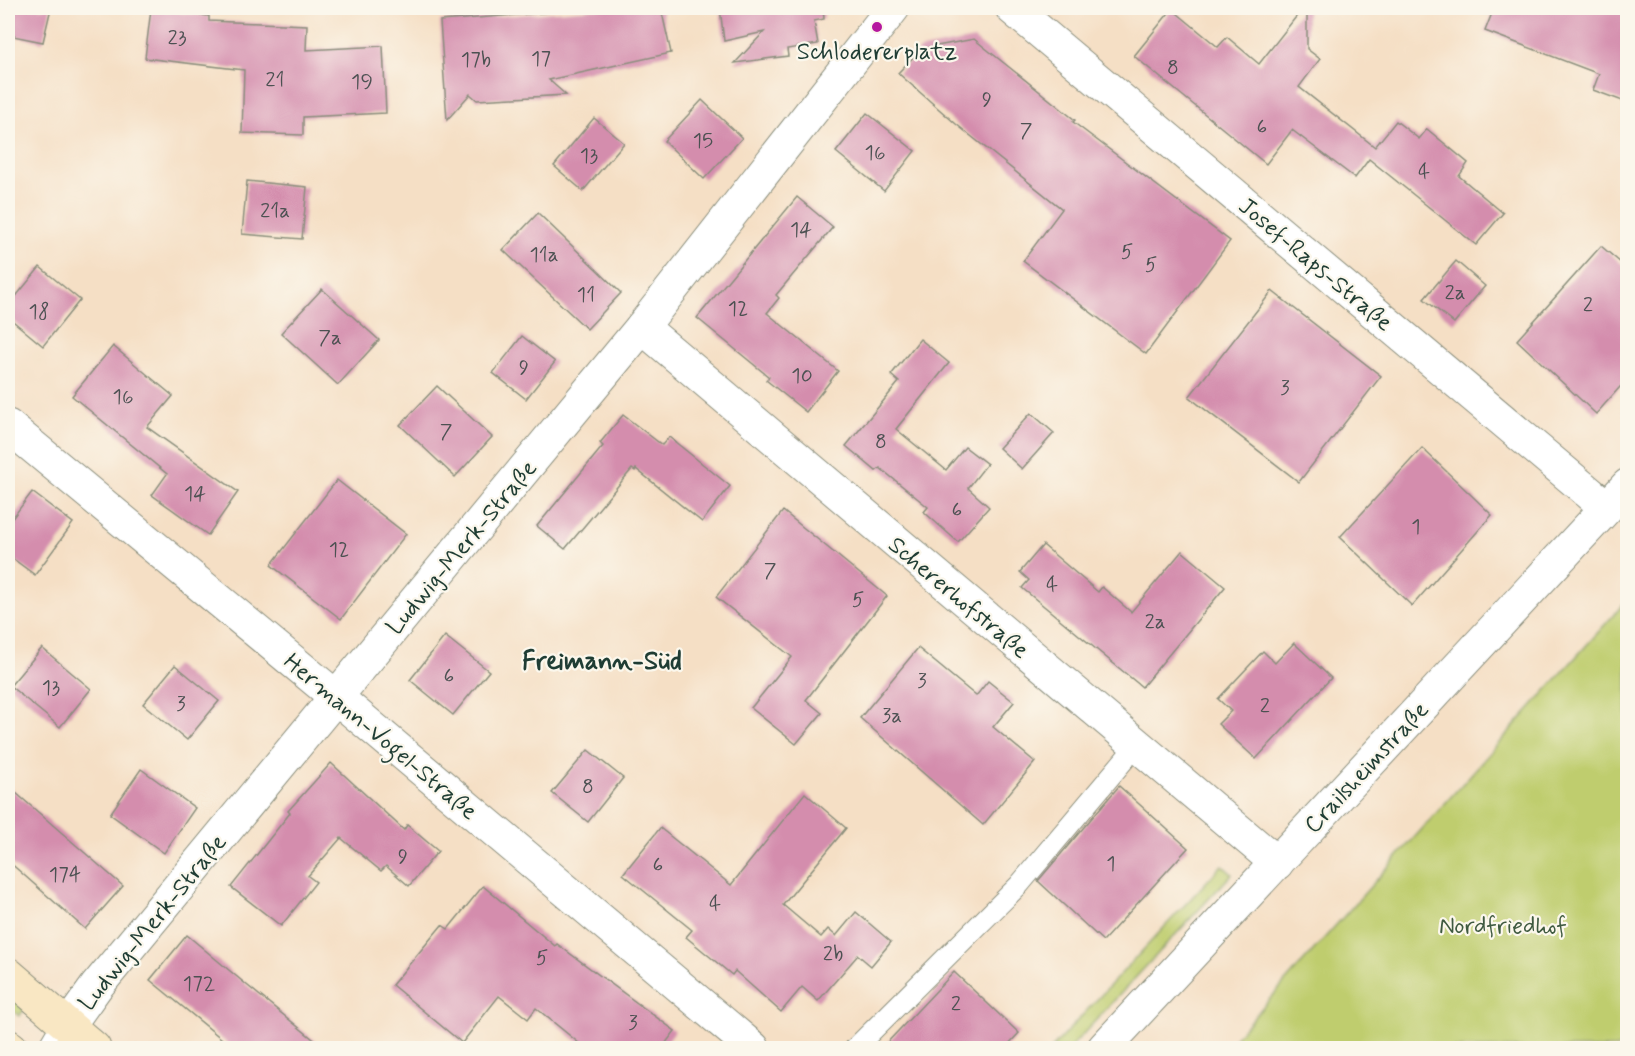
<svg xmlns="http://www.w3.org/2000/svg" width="1635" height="1056" viewBox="0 0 1635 1056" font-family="Mynerve,sans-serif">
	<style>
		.green { fill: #bfcd6e; stroke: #6f8551; stroke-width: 1.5 }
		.building { fill: #d48dad }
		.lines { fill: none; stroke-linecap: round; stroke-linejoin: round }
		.lane-casing { stroke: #8a8e7c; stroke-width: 22 }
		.street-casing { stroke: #8a8e7c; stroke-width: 35 }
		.secondary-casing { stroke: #8a8e7c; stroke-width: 35 }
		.lane { stroke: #fff; stroke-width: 20 }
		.street { stroke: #fff; stroke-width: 33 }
		.secondary { stroke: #f9e7c3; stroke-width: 33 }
		.poi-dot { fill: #b5179e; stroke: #fbf7ec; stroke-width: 2 }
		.labels { text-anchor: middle; stroke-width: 4.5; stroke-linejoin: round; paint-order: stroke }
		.number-label { font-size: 21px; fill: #4c5152 }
		.poi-label { font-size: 24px; fill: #1f3d34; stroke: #fbf7ec }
		.street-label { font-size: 24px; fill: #1f3d34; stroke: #fbf7ec }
		.park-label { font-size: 24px; fill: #3f5a40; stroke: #fbf7ec }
		.neighbourhood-label { font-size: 26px; font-weight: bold; fill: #1f3d34; stroke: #fbf7ec }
	</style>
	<rect width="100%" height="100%" fill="#fbf7ec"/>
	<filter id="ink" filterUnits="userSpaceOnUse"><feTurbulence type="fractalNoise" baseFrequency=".0167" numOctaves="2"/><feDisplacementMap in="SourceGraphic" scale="12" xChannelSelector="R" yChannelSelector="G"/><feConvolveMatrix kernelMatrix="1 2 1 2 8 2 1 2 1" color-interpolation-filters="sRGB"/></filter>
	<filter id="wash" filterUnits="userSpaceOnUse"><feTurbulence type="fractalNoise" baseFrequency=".008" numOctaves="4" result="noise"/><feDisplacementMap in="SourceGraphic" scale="24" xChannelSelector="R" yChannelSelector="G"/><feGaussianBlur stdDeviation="1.35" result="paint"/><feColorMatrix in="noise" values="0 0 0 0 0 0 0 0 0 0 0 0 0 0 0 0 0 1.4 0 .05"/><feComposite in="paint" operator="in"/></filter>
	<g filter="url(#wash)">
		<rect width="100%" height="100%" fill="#f5dfc5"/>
		<g class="green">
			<path d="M1627,600V1048H1226Z"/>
			<path d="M1222,865L1232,874L1070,1048H1052Z"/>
			<path d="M8,994L25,1009L19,1016L8,1006Z"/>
		</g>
		<g id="blocks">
			<g class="building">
				<path d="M8,8H51L43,42L8,35Z"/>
				<path d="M603,8H661L671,53L549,80L566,95L477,100L470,94L447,120L440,21Z"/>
				<path d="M720,8H823L824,19L814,21L818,44L787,49L788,56L735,63L764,32L724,41Z"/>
				<path d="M1303,8H1307V49L1320,59L1299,87L1375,147L1396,121L1419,139L1427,129L1468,163L1459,176L1503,213L1476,245L1369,159L1355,178L1292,130L1266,164L1134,56L1172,9L1218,47L1227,37L1259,64Z"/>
				<path d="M1494,8H1628V103L1593,90L1599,74L1485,31Z"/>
				<path d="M151,9L209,16V21L307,25L306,50L383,46L386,113L303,117V135L242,133L244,70L145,58Z"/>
				<path d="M974,39L1075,120L1073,122L1230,241L1146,354L1023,261L1062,209L956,124L898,73L921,49Z"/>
				<path d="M702,100L742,138L704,179L664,141Z"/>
				<path d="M867,113L915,151L884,191L836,152Z"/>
				<path d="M594,118L624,143L583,191L554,166Z"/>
				<path d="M247,181L307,187L302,239L242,234Z"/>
				<path d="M797,197L833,227L776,295L779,298L767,313L838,371L806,412L766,380L769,377L697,318Z"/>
				<path d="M538,213L621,293L587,329L503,250Z"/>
				<path d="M1601,246L1628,269V378L1596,414L1517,340Z"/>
				<path d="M1456,261L1485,286L1454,323L1424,299Z"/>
				<path d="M40,267L80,300L43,346L8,317V306Z"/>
				<path d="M322,289L379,340L338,385L281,333Z"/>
				<path d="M1272,291L1381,376L1299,482L1189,397Z"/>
				<path d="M522,336L555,362L526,399L493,373Z"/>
				<path d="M920,339L949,363L896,429L946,470L965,447L987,464L968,488L989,507L958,542L924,512L928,507L880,468L876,471L846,446L899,382L891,375Z"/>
				<path d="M113,346L173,396L147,427L238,492L208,535L152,495L167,474L72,396Z"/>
				<path d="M437,386L492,437L455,477L400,425Z"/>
				<path d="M1031,413L1054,433L1022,469L999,448Z"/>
				<path d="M623,415L662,445L669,437L730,486L702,522L636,469L635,471L632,469L565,549L537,526L603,446L600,443Z"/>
				<path d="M1422,448L1492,515L1412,606L1340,537Z"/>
				<path d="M337,480L406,534L341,619L271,565Z"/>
				<path d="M32,492L73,523L35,575L8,555V524Z"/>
				<path d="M783,511L887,596L806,700L822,713L796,744L751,708L792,657L716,597Z"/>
				<path d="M1043,545L1098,592L1102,587L1131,612L1182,551L1225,587L1142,687L1022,588L1029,580L1020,572Z"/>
				<path d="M445,636L489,671L453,715L410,680Z"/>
				<path d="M1294,643L1331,678L1256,759L1218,724L1231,711L1218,699L1263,651L1275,663Z"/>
				<path d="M42,648L91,689L60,727L10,686Z"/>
				<path d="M918,648L976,696L988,681L1014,702L993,727L1035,762L983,825L860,718Z"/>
				<path d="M175,665L219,701L187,740L143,704Z"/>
				<path d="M588,750L623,778L588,822L552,793Z"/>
				<path d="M331,763L404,830L407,825L438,851L409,886L386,866L381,871L341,838L308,876L316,882L281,926L231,887L290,813L288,811Z"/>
				<path d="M141,769L195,808L164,853L110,814Z"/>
				<path d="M8,786L123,886L85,929L8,861Z"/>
				<path d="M1119,786L1188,848L1103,941L1038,881Z"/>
				<path d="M805,793L846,828L783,905L821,937L828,929L836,936L856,912L891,942L871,966L858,955L818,1001L802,987L781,1012L735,971L732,975L686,937L692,930L623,874L660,828L731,885Z"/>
				<path d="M483,886L555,946L557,944L675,1031L662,1048H585L536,1008L528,1019L499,996L462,1043L392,985L442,925L448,929Z"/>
				<path d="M187,935L248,986L324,1048H233L150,980Z"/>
				<path d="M954,972L1019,1033L1005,1048H882Z"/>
			</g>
		</g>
	</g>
	<g filter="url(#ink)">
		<use href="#blocks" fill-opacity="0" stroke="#8a8e7c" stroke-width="1.5"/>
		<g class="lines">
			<defs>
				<path id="lane" d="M855,1048L1019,885L1136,746"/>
				<g id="street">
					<path d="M1012,8L1606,507"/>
					<path d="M642,327L1277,863"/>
					<path d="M8,426L336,697L753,1048"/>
					<path d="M55,1048L68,1026L96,987L642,327L893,8"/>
					<path d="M1104,1048L1628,485"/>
				</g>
				<g id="secondary">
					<path d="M8,974L94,1048"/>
					<path d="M8,1046L11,1048"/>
				</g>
			</defs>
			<use href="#lane" class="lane-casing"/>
			<use href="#street" class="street-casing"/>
			<use href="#secondary" class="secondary-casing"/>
			<use href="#lane" class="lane"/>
			<use href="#street" class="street"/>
			<use href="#secondary" class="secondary"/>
		</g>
	</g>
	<circle class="poi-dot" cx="877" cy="27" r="6"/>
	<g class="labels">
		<g class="number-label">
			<text x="177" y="44">23</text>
			<text x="541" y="65">17</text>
			<text x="476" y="66">17b</text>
			<text x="1173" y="74">8</text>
			<text x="275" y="86">21</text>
			<text x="362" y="88">19</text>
			<text x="987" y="106">9</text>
			<text x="1262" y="133">6</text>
			<text x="1026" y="137">7</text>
			<text x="703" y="147">15</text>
			<text x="875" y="159">16</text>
			<text x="589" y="162">13</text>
			<text x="1424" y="178">4</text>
			<text x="275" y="217">21a</text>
			<text x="801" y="236">14</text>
			<text x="1127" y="258">5</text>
			<text x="544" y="261">11a</text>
			<text x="1151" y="271">5</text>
			<text x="1455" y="299">2a</text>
			<text x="586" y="301">11</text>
			<text x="1588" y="311">2</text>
			<text x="738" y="315">12</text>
			<text x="39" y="318">18</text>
			<text x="330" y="344">7a</text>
			<text x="524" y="374">9</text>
			<text x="802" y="382">10</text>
			<text x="1285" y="394">3</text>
			<text x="123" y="403">16</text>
			<text x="446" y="438">7</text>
			<text x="881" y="448">8</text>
			<text x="195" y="500">14</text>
			<text x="957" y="516">6</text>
			<text x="1416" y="533">1</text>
			<text x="339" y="556">12</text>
			<text x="770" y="577">7</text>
			<text x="1052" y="591">4</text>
			<text x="858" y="606">5</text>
			<text x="1155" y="628">2a</text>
			<text x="449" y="682">6</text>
			<text x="922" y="687">3</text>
			<text x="51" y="694">13</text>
			<text x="181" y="710">3</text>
			<text x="1265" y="712">2</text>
			<text x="892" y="722">3a</text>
			<text x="588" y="793">8</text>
			<text x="403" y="863">9</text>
			<text x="1111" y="870">1</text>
			<text x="658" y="871">6</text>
			<text x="65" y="881">174</text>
			<text x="715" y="910">4</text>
			<text x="833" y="960">2b</text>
			<text x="542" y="964">5</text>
			<text x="199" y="990">172</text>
			<text x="956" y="1010">2</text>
			<text x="633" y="1029">3</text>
		</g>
		<g class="poi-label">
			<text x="877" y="59">Schlodererplatz</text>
		</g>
		<g class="street-label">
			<text transform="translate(1316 264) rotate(40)" y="8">Josef-Raps-Straße</text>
			<text transform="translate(461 547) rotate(-50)" y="8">Ludwig-Merk-Straße</text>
			<text transform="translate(959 597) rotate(40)" y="8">Schererhofstraße</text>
			<text transform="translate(381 736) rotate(40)" y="8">Hermann-Vogel-Straße</text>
			<text transform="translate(1366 767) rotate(-47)" y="8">Crailsheimstraße</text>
			<text transform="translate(152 922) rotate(-51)" y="8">Ludwig-Merk-Straße</text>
		</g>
		<g class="park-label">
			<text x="1503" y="933">Nordfriedhof</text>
		</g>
		<g class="neighbourhood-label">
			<text x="602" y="669">Freimann-Süd</text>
		</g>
	</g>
	<rect width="1635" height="1056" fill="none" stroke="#fbf7ec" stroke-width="30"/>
</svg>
